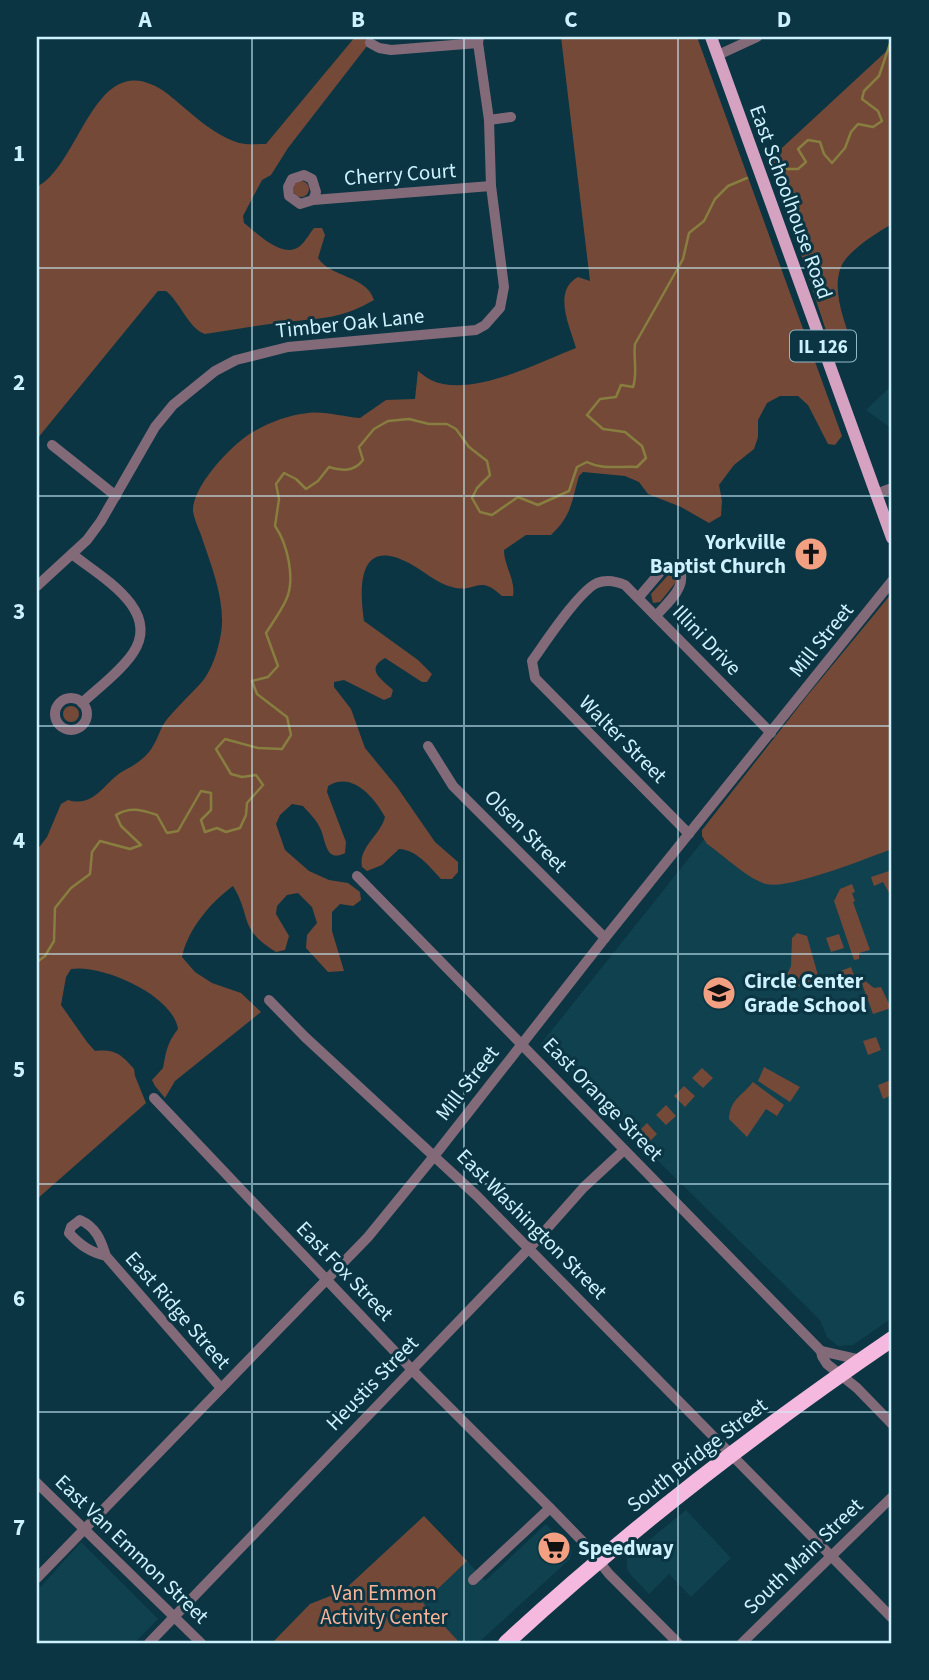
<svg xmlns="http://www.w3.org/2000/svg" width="929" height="1680" viewBox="0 0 929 1680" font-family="'Source Sans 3',sans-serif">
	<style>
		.built { fill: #0f414f }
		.green { fill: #744938 }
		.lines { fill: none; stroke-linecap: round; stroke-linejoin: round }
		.stream { stroke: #877e3f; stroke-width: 2.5 }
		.minor { stroke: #836a79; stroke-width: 10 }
		.major { stroke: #d5a2c2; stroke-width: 12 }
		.highway { stroke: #f5b8de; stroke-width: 16 }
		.grid { fill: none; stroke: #cdf1fe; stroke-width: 2; stroke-opacity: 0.55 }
		.labels { text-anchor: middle; stroke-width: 6; stroke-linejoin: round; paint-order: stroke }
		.shield { fill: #0b3542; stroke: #93b9c6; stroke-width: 2 }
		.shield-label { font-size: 19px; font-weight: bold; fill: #cdf1fe }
		.street-label { font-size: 21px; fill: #cdf1fe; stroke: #0b3542 }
		.poi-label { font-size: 21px; font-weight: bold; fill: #cdf1fe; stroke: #0b3542; text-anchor: start }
		.park-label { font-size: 21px; fill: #fab298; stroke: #0b3542 }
		.neatline { fill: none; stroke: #cdf1fe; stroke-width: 2.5 }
		.grid-label { font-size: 23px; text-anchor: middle; font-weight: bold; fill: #cdf1fe }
	</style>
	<rect width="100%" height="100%" fill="#0b3542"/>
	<g class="built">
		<path d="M892,385V429L866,410Z"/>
		<path d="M886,611L892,614V1318L853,1345L838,1346L827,1337L820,1320L540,1045Z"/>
		<path d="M686,1510L731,1558L691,1597L669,1574L649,1594L630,1574L627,1569V1558Z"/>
		<path d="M546,1524L572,1551L570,1559L478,1643H460L423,1603L467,1561L485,1581Z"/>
		<path d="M81,1542L158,1619L134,1643H40L37,1640V1591Z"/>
	</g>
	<g class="green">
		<path d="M355,37H374L288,148L271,175L262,180L243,216L244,223C257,233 283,260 300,246C305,242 310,233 314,228H322L325,235L318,258C331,278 366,275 374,300C341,319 322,318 286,322C259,325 232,330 205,334C189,329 180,302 166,291H158L37,439V187C83,163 95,39 169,95C190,112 213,135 239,143C247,145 258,144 266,144Z"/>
		<path d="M561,37H697L842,436L835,445L828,444L808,405L798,396H780L767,403L758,420V437L754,449L734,465L719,485L722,501L721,516L709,523L681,507L648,494L639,482L625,476L583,472L579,476C571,503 572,515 551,535H526L504,550C504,566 516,580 513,596H502C478,573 476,594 452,587C436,583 424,571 409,563C358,536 359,587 364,621L418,660L432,674L427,682H422L385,658C364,670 383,680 393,690L391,697L384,700L344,680L334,682V687L351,709L365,748L397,787L435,842L458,862V872L452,879H441C429,866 417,850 399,849L382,865L367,871L362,867C358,847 380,836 385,817C374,797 352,771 328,786L327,792L346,842L345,853C326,863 326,842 321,830C317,820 309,813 303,806L292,804L280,815L276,824L285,850L309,871L329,880L348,883L360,892L361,900L353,906L340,904L332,912V931L344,971L328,972L306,948L307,935L317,923L312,907L298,893L287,895L277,906L276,914L289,936L285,950L276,952C238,929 252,917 233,886C210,903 188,929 182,957L195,972L212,983L241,993L261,1012L175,1081L165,1098L155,1086L152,1080L163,1068C166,1052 167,1043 178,1029C173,995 102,964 71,969L66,977L61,1005L87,1042L95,1051C115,1049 121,1054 134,1069L135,1076L146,1103L37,1199V850L47,837L61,804L68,800C96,808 103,782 125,770C135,765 147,757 153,746C159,737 160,727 168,718C178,706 190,695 201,683C213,670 221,642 222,624C223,596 212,567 203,541C200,531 194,520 193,511C192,487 229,448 248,435C265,424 287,415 308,413C326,411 343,417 360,418L386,400L415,399L418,371C422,374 427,378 431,380C469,399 540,362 576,348C570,327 552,291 578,277L590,281Z"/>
		<path d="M892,46V224C878,232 847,251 841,267C831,291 846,325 853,348L845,356L837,353L832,349L770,159Z"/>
		<circle cx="301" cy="189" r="8"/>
		<path d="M670,573L676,576V582L660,602L653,603L651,594Z"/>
		<path d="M892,593V849C867,858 789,890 766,884C748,879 723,855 707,844L702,836V830L807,696Z"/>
		<circle cx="71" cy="714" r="8"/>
		<path d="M892,870V898L883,882L874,886L871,877Z"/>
		<path d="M852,884L855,892L852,893L855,901L853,902L870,950L859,953V959L854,960L834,901L840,889Z"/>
		<path d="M797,933L807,936L819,979L806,987L789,986L785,979L791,966L792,938Z"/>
		<path d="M839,934L844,948L831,952L826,938Z"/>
		<path d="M851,967L856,981L843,985L838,972Z"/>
		<path d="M864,980L874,988L881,987L891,1008L873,1014L861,981Z"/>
		<path d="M876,1037L881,1050L868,1055L863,1041Z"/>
		<path d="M764,1067L800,1087L790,1102L758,1081Z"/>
		<path d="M702,1068L713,1078L703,1088L692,1078Z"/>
		<path d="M891,1080L892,1095L883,1099L878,1085Z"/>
		<path d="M753,1082L784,1105L777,1116L766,1109L747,1137L729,1119C730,1099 742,1096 753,1082Z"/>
		<path d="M684,1086L695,1096L685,1107L674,1096Z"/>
		<path d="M666,1105L676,1116L666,1125L656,1115Z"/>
		<path d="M647,1123L657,1134L647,1144L637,1133Z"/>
		<path d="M424,1516L467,1561L423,1603L460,1643H272L310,1604L343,1591Z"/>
	</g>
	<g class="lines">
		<g class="stream">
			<path d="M773,169H798L806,162L798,149L808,140L820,142L824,154L832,163L845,148L851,132L858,124L873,127L882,121L878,111L862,99L864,91L879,76L892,38"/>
			<path d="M37,962L45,956L54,941L55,908L71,888L90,874L92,852L100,841L130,849L141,845L121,826L116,815C130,806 142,810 157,815L167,833L178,831L201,791L211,793V810L201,820L205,832L217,828L226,832L240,828L246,815L247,803L263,785L256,775L242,777L231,774L216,749L225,739L258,748L282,749L291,735L287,717L257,694L252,681L268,677L278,666L266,633C273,622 281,611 286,600C296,579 287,543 275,526L279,499L276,484L284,473L296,479L306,489L318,481L329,467C342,471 354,472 363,460L359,447L374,429L388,421L409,419L429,424H447L456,429L469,447L487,461L490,475L477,488L472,498L480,512L492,515L518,497L538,505L569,491L577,467L587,462C603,470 619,466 637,467L646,458L642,446L625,432L603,429L587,415L600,399L616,397L621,385L633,387C638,373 633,358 635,344L683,259L689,233L704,221L715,199L728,186L747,178"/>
		</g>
		<g class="minor">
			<path d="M370,43L379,48L391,50L478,43"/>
			<path d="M718,55L757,37"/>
			<path d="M489,120L511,117"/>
			<path d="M313,200L316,192L312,179L304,175L292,179L288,187L289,196L300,204L313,200L491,186"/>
			<path d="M52,445L116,496"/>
			<path d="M876,494L892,488"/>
			<path d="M72,554C101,577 162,610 133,653C120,672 98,688 82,703"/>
			<path d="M37,586L87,540L101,521L155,427L173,405L215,371L236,360L288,347L476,330L485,325L500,308L504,287L491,186L489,120L478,43L479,37"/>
			<path d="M639,597L662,570L669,567L681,574C684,590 666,604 656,616"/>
			<circle cx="71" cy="714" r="16"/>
			<path d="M428,746L453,786L605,938"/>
			<path d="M689,834L535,678L532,661C545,643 579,591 597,583C607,579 616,581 625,585L771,733"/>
			<path d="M357,876L821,1351L822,1356L827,1364L857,1388L892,1424"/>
			<path d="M269,1000L305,1037L477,1196L892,1618"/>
			<path d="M154,1098L419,1377L554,1512L586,1545L609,1574L678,1643"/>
			<path d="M106,1256C90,1252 80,1245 69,1233L71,1227L80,1220C96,1227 101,1240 106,1256L221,1388"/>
			<path d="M821,1351L861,1360"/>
			<path d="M37,1483L201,1643"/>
			<path d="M37,1578L368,1237L435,1155L605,938L892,581"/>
			<path d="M473,1580L550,1508"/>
			<path d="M149,1643L536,1241L584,1187L624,1150"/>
			<path d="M742,1643L892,1497"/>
		</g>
		<path class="major" d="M711,37L892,538"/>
		<path class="highway" d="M506,1643C628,1530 754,1433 892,1339"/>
	</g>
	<path class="grid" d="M252,37V1643M464,37V1643M678,37V1643M37,268H892M37,496H892M37,726H892M37,954H892M37,1184H892M37,1412H892"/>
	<defs>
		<symbol id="church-disc" viewBox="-11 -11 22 22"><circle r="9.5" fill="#f2a081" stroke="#0b3542"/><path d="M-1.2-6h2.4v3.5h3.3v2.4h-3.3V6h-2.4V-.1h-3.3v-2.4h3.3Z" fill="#111"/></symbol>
		<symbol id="school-disc" viewBox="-11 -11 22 22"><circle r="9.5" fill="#f2a081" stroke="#0b3542"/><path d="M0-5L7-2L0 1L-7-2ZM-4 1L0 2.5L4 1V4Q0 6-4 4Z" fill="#111"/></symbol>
		<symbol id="supermarket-disc" viewBox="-11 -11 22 22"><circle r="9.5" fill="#f2a081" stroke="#0b3542"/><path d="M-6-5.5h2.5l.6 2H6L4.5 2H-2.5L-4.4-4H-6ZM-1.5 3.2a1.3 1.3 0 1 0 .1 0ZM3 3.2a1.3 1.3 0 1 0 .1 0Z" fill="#111"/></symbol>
	</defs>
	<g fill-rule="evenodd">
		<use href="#church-disc" x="792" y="535" width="38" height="38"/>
		<use href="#school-disc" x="700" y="974" width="38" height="38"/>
		<use href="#supermarket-disc" x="535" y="1529" width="38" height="38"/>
	</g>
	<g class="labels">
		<rect class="shield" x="790" y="330.5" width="66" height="31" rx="5"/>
		<g class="shield-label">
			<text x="823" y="353">IL 126</text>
		</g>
		<g class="street-label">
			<text transform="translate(400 174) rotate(-4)" y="7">Cherry Court</text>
			<text transform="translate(791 202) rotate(70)" y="7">East Schoolhouse Road</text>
			<text transform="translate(350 323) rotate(-6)" y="7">Timber Oak Lane</text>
			<text transform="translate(707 640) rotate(46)" y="7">Illini Drive</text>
			<text transform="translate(821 640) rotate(-51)" y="7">Mill Street</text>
			<text transform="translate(623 739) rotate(45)" y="7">Walter Street</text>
			<text transform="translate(526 831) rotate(45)" y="7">Olsen Street</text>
			<text transform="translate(467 1083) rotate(-52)" y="7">Mill Street</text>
			<text transform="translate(603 1099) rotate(46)" y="7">East Orange Street</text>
			<text transform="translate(532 1224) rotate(45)" y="7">East Washington Street</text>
			<text transform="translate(345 1271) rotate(46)" y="7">East Fox Street</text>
			<text transform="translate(178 1310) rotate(49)" y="7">East Ridge Street</text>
			<text transform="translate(372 1383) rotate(-46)" y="7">Heustis Street</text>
			<text transform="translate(697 1455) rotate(-38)" y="7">South Bridge Street</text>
			<text transform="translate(132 1549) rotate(44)" y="7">East Van Emmon Street</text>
			<text transform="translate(803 1556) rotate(-44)" y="7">South Main Street</text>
		</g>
		<g class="poi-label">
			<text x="786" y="549" text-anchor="end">Yorkville<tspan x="786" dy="24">Baptist Church</tspan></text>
			<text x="744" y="988">Circle Center<tspan x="744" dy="24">Grade School</tspan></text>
			<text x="578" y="1555">Speedway</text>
		</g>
		<g class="park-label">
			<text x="384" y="1600">Van Emmon<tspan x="384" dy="24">Activity Center</tspan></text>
		</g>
	</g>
	<rect width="929" height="1680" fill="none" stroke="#0b3542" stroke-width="77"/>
	<rect x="38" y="38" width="852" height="1604" class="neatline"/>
	<g class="grid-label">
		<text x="145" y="27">A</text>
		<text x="358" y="27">B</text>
		<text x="571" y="27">C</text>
		<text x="784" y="27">D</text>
		<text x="19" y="161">1</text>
		<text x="19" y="390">2</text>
		<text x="19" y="619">3</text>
		<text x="19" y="848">4</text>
		<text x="19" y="1077">5</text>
		<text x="19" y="1306">6</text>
		<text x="19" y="1535">7</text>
	</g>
</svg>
